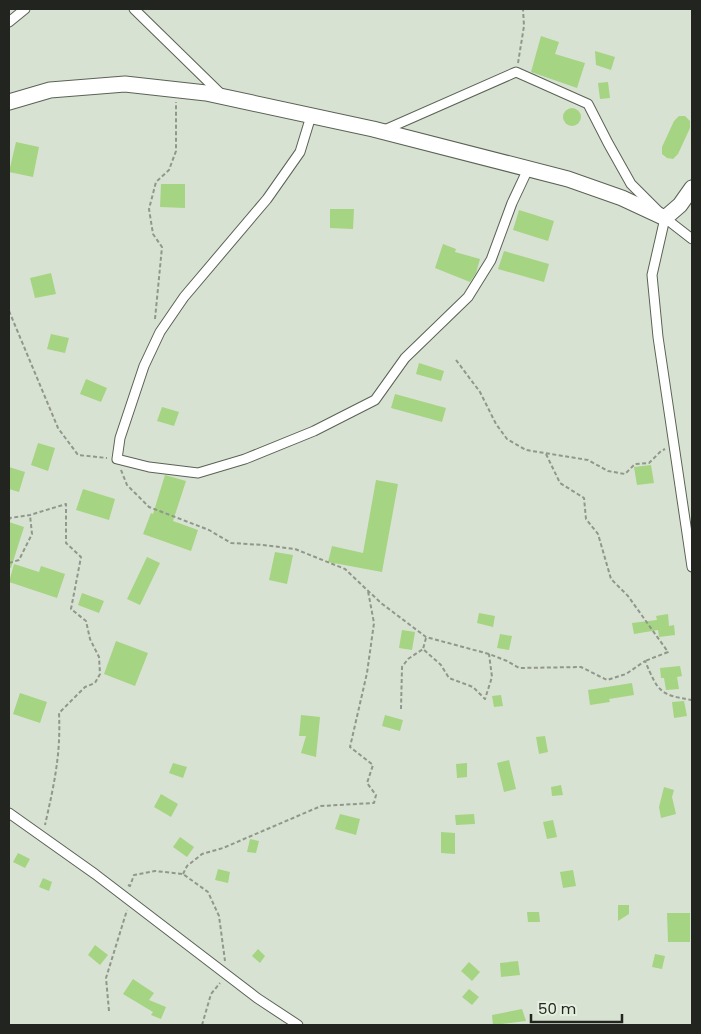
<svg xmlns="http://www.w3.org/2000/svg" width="701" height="1034" viewBox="0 0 701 1034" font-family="Poppins,sans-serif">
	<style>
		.building { fill: #a5d482 }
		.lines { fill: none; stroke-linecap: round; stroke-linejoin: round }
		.street-casing { stroke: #5a6254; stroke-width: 11 }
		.primary-casing { stroke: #5a6254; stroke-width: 17 }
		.path { stroke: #90978b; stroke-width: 2; stroke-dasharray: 4 2.5; stroke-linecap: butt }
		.street { stroke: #fff; stroke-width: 9 }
		.primary { stroke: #fff; stroke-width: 15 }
	</style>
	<rect width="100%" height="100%" fill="#d8e2d2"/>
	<g class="building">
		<path d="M541,36L559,42L555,54L585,63L577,88L531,72Z"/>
		<path d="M595,51L615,57L611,70L596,65Z"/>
		<path d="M608,82L610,98L600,99L598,83Z"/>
		<circle cx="572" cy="117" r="9"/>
		<path d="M679,116H685L690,121V128L678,154L673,159L667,158L662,154V147L674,121Z"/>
		<path d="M16,142L39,147L33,177L9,172Z"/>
		<path d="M161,184H185V208L160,207Z"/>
		<path d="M330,209H354L353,229L330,228Z"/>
		<path d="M519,210L554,221L548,241L513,230Z"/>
		<path d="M443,244L456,249L455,252L480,259L476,273L470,282L435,268Z"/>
		<path d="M504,251L549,264L544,282L498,269Z"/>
		<path d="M51,273L56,294L35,298L30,278Z"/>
		<path d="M51,334L69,338L65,353L47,349Z"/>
		<path d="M419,363L444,371L441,381L416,374Z"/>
		<path d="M86,379L107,388L101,402L80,394Z"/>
		<path d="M395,394L446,408L442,422L391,408Z"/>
		<path d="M162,407L179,412L174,426L157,421Z"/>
		<path d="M38,443L55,448L48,471L31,465Z"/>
		<path d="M651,465L654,483L637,485L634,467Z"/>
		<path d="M9,467L25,472L19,492L9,489Z"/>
		<path d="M165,475L186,481L173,521L198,530L191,551L143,534L151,513L153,514Z"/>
		<path d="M376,480L398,484L382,572L328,562L332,546L363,553Z"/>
		<path d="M83,489L115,499L109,520L76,510Z"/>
		<path d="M9,522L24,527L11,568H9Z"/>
		<path d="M275,552L293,555L287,584L269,580Z"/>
		<path d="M147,557L160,563L140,605L127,599Z"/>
		<path d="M14,564L39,572L41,566L65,574L57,598L9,582Z"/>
		<path d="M82,593L104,601L99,613L78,605Z"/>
		<path d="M479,613L495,616L493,627L477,623Z"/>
		<path d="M668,614L669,626L674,625L675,635L659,637L658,630L634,634L632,623L657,620L656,616Z"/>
		<path d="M402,630L415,632L412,650L399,648Z"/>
		<path d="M500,634L512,636L509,650L497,648Z"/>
		<path d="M116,641L148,653L135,686L104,674Z"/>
		<path d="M680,666L682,676L677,677L679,689L666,690L664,678H661L660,668Z"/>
		<path d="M632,683L634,695L609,699L610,702L590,705L588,690Z"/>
		<path d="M20,693L47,702L40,723L13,714Z"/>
		<path d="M501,695L503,706L494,707L492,696Z"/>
		<path d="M684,701L687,716L674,718L672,702Z"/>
		<path d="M301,715L320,717L316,757L301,753L306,736H299Z"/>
		<path d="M385,715L403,720L400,731L382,726Z"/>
		<path d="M545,736L548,752L539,754L536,737Z"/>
		<path d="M509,760L516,789L504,792L497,763Z"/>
		<path d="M173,763L187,767L183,778L169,773Z"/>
		<path d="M467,763V777L457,778L456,764Z"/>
		<path d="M561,785L563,795L552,796L551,787Z"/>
		<path d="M664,787L674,790L672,797L676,814L661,818L659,807Z"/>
		<path d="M161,794L178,804L171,817L154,807Z"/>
		<path d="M340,814L360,819L356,835L335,829Z"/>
		<path d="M474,814L475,824L456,825L455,815Z"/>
		<path d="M553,820L557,837L547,839L543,822Z"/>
		<path d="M441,832L455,833V854L441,853Z"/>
		<path d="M180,837L194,847L187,857L173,847Z"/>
		<path d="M250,839L259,841L256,853L247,852Z"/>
		<path d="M18,853L30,859L25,868L13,862Z"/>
		<path d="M218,869L230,872L228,883L215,880Z"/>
		<path d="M573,870L576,886L563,888L560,872Z"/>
		<path d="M43,878L52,882L49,891L39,887Z"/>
		<path d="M618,905H629V914L618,921Z"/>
		<path d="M527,912H539L540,922H528Z"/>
		<path d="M667,913H690V942H668Z"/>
		<path d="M95,945L108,955L100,965L88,955Z"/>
		<path d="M258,949L265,956L260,963L252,956Z"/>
		<path d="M655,954L665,956L662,969L652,967Z"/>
		<path d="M518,961L520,975L501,977L500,963Z"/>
		<path d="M469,962L480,972L472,981L461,971Z"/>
		<path d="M133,979L154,993L149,1000L166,1007L161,1019L151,1015L153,1012L123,994Z"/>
		<path d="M469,989L479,997L472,1005L462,997Z"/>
		<path d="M522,1009L526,1021L493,1025L492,1015Z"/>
	</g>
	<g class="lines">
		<defs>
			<g id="street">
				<path d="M134,9L222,95"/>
				<path d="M9,22L25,9"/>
				<path d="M311,116L300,152L267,199L184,297L160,332L144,366L120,438L117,459L149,467L198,473L245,459L314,431L375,400L405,358L468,297L491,260L512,203L528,169"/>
				<path d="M382,131L516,72L588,104L608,143L631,184L665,218L692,239"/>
				<path d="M665,218L652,275L658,337L692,567"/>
				<path d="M9,813L95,874L257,998L298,1025"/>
			</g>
			<path id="primary" d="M9,102L50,90L125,84L206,93L373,129L568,179L622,198L665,218L680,205L692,188"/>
		</defs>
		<use href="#street" class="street-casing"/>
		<use href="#primary" class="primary-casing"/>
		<g class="path">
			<path d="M518,63L524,26L523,9"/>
			<path d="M9,311L58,428L78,455L107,458"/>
			<path d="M155,319L162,247L153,234L149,209L156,182L169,170L176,151V102"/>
			<path d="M456,360L480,392L496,424L507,439L526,450L588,460L608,471L625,474L635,464L649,463L661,451L665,449"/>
			<path d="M546,454L560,483L584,498L586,519L598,534L611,579L628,596L668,652L645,661"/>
			<path d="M121,470L127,485L149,507L209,530L231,543L263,545L295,549L345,569L381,603L426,637L489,654L507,661L519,668L581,667L607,680L626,674L645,661C658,691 659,695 692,700"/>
			<path d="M9,520L10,518L30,515L66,504V543L81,557L71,609L86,621L90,639L99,657L100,674L95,683L85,687L59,713C61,754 54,785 45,825"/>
			<path d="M9,563L19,560L32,534L30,515"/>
			<path d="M426,638L423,649L441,665L449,678L473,687L485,699L492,677L489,654"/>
			<path d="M401,709L402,667L408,659L423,649"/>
			<path d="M183,874L187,866L202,854L223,848L321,806L374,803L376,795L367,783L373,765L350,747L367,673L374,623L368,591"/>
			<path d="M128,885L130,886L134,875L155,871L183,874L208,892L219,916L225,961"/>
			<path d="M109,1011L106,978L127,910"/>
			<path d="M202,1025L211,994L220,983"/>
		</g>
		<use href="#street" class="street"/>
		<use href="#primary" class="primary"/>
	</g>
	<rect width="701" height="1034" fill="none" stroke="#22251f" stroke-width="20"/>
	<path d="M531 1014v8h91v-8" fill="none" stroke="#22251f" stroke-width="2.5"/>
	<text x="538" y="1014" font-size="15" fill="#22251f" stroke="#e5efdf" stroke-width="4" paint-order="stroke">50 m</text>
</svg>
